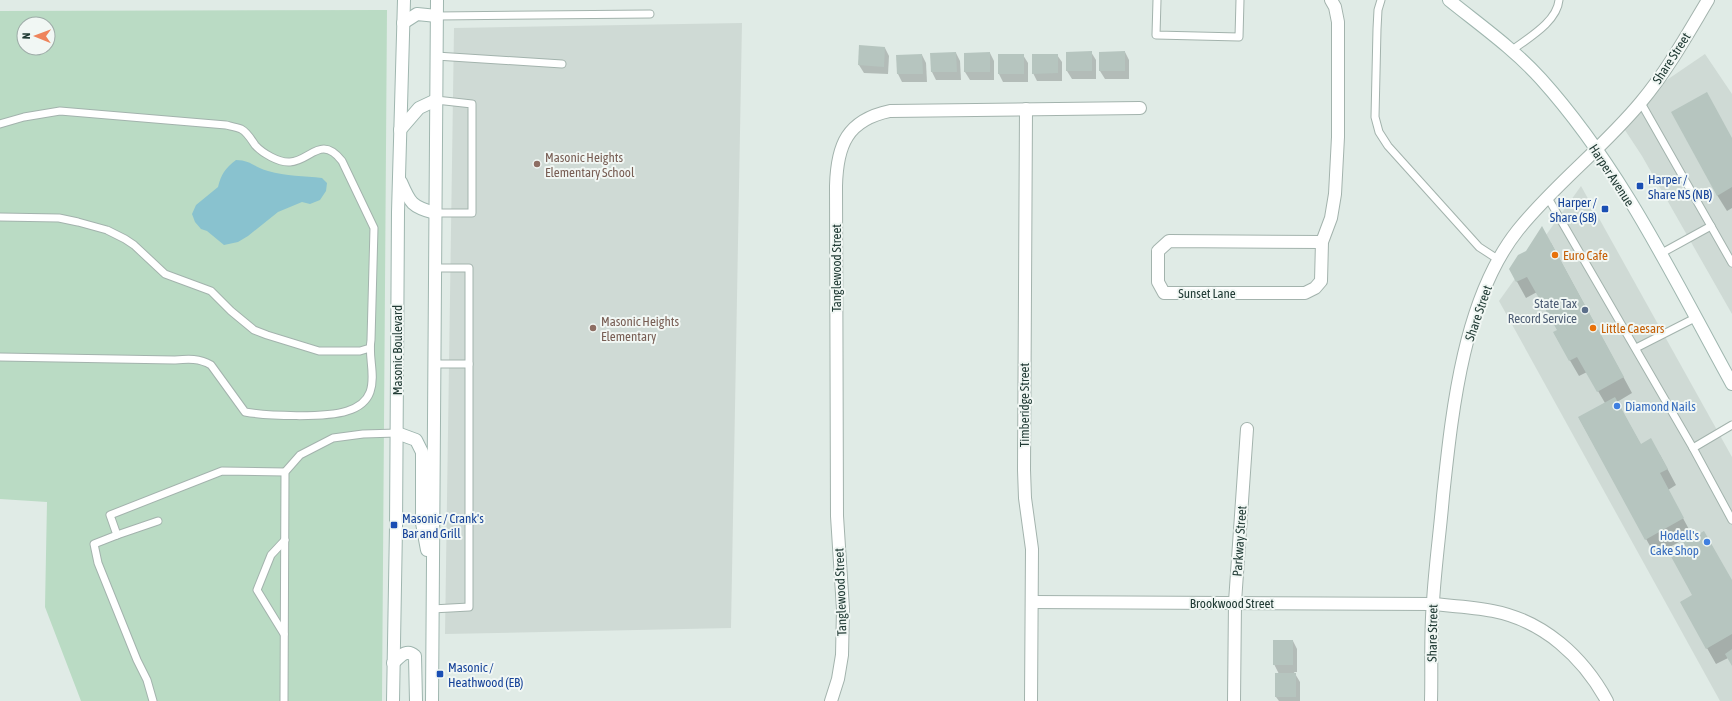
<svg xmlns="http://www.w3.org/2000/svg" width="1732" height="701" viewBox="0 0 1732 701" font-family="'Asap Condensed',sans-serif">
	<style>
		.built { fill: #cfdad5 }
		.green { fill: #badbc4; fill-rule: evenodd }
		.water { fill: #89c2cf }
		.shadow { fill: #0003 }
		.building { fill: #b6c5bf }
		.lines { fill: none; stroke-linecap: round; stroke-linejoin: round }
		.lane-casing { stroke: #a3b3ad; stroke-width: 9 }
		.street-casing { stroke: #a3b3ad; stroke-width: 14 }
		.secondary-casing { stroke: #9fb6af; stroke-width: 14 }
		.lane { stroke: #fff; stroke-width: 7 }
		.street { stroke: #fff; stroke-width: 12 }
		.secondary { stroke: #fff; stroke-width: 12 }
		.education-dot { fill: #8d6e63; stroke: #f1f7f4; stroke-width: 1.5 }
		.transit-dot { fill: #1a4fb4; stroke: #f1f7f4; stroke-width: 1.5 }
		.food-dot { fill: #e8710a; stroke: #f1f7f4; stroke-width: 1.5 }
		.service-dot { fill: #5c6f8a; stroke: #f1f7f4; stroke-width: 1.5 }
		.shop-dot { fill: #3f7fe0; stroke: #f1f7f4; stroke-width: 1.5 }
		.labels { text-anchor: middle; stroke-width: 4; stroke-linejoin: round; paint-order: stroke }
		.street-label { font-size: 13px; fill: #213b35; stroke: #f1f7f4 }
		.education-label { font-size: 13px; fill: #785e54; stroke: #f1f7f4; text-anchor: start }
		.transit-label { font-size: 13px; fill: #164399; stroke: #f1f7f4; text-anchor: start }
		.food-label { font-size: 13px; fill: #c56008; stroke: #f1f7f4; text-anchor: start }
		.service-label { font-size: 13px; fill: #4e5e75; stroke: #f1f7f4; text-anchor: end }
		.shop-label { font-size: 13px; fill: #366cbe; stroke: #f1f7f4; text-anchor: start }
	</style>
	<rect width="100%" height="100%" fill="#e0ebe6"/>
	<g class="built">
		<path d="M742,23L731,628L445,634L454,28Z"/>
		<path d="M1705,54L1732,94V314L1642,156L1623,127L1658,86Z"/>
		<path d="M1581,186L1732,457V701H1720L1499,301Z"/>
	</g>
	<path class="green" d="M387,10L382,701H81L45,607L47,502L0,499V11ZM24,24H48V48H24Z"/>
	<path class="water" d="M236,160C251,160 255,168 268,171C286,176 304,176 322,178L327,183L326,191L320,200L310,204L302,202L278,212L248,236L238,242L224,245L207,231L201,229L195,222L192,214L196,205L218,187C221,175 225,168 236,160Z"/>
	<g class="shadow">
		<path d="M885,48L889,56L888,74L864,73L859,65Z"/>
		<path d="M1091,52L1096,60V79H1072L1067,71V53Z"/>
		<path d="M1100,52H1125L1129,60V79H1105L1100,71Z"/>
		<path d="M956,53L960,61L961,80H936L932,72L931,54Z"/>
		<path d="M990,53L994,61V80H970L965,72V54Z"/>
		<path d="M922,55L926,63L927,82H902L898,74L897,56Z"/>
		<path d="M999,55H1023L1028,63V82H1003L999,74Z"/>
		<path d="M1057,55L1062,62V81H1037L1033,73Z"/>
		<path d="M1732,140V208L1727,211L1717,195Z"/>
		<path d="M1551,243L1632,393L1617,402L1641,445L1660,455L1676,485L1668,490L1692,535L1655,555L1579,418L1605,403L1587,372L1579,376L1554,333L1558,331L1537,292L1526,298L1510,269Z"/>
		<path d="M1732,582V664L1728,658L1716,664L1681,602Z"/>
		<path d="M1293,641L1297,649V672H1294L1300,682V701H1279L1276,697L1279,674L1274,664Z"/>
	</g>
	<g class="building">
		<path d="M859,45L885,47L884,67L858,65Z"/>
		<path d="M1092,51V71H1066V52Z"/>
		<path d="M1125,51V71H1099V52Z"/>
		<path d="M956,52L957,72H931L930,53Z"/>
		<path d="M990,52V72H964V53Z"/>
		<path d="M922,54L923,74H897L896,55Z"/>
		<rect x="998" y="54" width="26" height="20"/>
		<path d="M1032,54H1058V73L1032,74Z"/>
		<path d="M1707,92L1732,138V187L1717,196L1671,112Z"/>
		<path d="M1542,226L1624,377L1597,392L1577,357L1569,361L1553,332L1557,330L1527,277L1516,282L1509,269L1518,255L1526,251Z"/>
		<path d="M1615,397L1641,444L1651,438L1668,469L1660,473L1684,518L1645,540L1578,417Z"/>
		<path d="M1704,531L1732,580V634L1706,649L1680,602L1692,595L1668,551Z"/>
		<rect x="1273" y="640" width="20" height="25"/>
		<path d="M1732,649V666L1725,654Z"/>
		<rect x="1275" y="673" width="21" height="24"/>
	</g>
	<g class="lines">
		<defs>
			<g id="lane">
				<path d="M1157,0L1156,35L1239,37L1240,0"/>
				<path d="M1381,0L1378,10L1377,29L1375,117L1379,132L1388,146L1479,247L1499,260"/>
				<path d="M437,16L650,14"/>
				<path d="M1511,51C1528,38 1557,22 1559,0"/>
				<path d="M436,56L562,64"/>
				<path d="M1641,103L1732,263"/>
				<path d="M0,124L24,117L60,111L226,125C230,126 236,127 241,129C247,132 251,139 255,145C262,153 279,163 290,162C310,161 321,134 342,161L374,228L371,340C368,357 376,375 370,392C366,403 357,408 347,411C326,418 267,416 245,412L211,365C199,358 188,359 174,360L0,357"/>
				<path d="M1548,198L1693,448"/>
				<path d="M435,213H472V104L436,100"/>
				<path d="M0,217L59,218L78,222L107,230L125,239L134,245L165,274L211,291L231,311L254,330L267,335L319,351H360L370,348"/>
				<path d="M1660,254L1711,226"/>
				<path d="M1636,348L1695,318"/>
				<path d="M434,364H469"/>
				<path d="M1732,425L1693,448L1732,520"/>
				<path d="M117,535L158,521"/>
				<path d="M432,609L469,607V268H434"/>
				<path d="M284,634L257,590L271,555L285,540"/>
				<path d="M153,701L147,680L137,660L98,563L94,544L117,535L110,515L222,471L285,472"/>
				<path d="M284,701L285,472L300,455L333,438L363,434L397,433"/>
			</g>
			<g id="street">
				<path d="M1026,109L1024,470L1025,498L1032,549L1031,701"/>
				<path d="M1322,242L1169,241L1158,251V282L1164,293H1305L1315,288L1321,281L1322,242L1331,218L1335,194L1338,137V22L1335,7L1331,0"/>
				<path d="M1032,602L1433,604C1453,606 1474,607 1493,611C1544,621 1583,657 1607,701"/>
				<path d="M831,701L838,679L842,655L843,609L837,516L836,186C837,145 847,120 890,111L1140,108"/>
				<path d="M1234,701L1235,602L1247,429"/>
				<path d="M1431,701C1432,668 1430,635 1433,602C1435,567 1440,532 1443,496C1452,412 1463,299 1518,230C1555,184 1603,148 1641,102C1667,71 1687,35 1708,0"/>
			</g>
			<g id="secondary">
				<path d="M1449,0C1480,25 1514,49 1541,79C1622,169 1674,279 1732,384"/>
				<path d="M403,23L417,14L437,16"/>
				<path d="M400,130L419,108L436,100"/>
				<path d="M401,182C410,203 412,207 435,213"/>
				<path d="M397,433L416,440L422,452V523L427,550"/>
				<path d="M393,663C400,657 406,648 415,656L416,701"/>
				<path d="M393,701L396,527L398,212L404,0"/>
				<path d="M432,701L437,0"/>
			</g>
		</defs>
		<use href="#lane" class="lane-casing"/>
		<use href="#street" class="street-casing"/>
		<use href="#secondary" class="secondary-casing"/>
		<use href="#lane" class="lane"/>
		<use href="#street" class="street"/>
		<use href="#secondary" class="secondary"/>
	</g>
	<g class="education-dot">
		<circle cx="537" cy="164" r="4"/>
		<circle cx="593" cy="328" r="4"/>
	</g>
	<g class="transit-dot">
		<rect x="1636" y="182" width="8" height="8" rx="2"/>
		<rect x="1601" y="205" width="8" height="8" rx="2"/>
		<rect x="390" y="521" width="8" height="8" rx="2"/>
		<rect x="436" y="670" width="8" height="8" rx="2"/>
	</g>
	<g class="food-dot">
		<circle cx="1555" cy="255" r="4"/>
		<circle cx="1593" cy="328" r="4"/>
	</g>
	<circle class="service-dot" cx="1585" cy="310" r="4"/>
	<g class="shop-dot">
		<circle cx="1617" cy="406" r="4"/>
		<circle cx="1707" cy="542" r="4"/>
	</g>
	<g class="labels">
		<g class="street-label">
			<text transform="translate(1671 58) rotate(-57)" y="5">Share Street</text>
			<text transform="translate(1612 175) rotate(57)" y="5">Harper Avenue</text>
			<text transform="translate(836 268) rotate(-90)" y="5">Tanglewood Street</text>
			<text x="1207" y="298">Sunset Lane</text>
			<text transform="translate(1478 313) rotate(-71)" y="5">Share Street</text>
			<text transform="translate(397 350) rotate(-90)" y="5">Masonic Boulevard</text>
			<text transform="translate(1024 405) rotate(-90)" y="5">Timberidge Street</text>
			<text transform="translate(1239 541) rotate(-86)" y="5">Parkway Street</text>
			<text transform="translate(840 592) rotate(-92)" y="5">Tanglewood Street</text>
			<text x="1232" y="608">Brookwood Street</text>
			<text transform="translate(1432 633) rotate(-89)" y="5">Share Street</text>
		</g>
		<g class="education-label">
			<text x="545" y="162">Masonic Heights<tspan x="545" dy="15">Elementary School</tspan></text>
			<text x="601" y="326">Masonic Heights<tspan x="601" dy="15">Elementary</tspan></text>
		</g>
		<g class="transit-label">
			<text x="1648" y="184">Harper /<tspan x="1648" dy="15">Share NS (NB)</tspan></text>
			<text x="1597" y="207" text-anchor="end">Harper /<tspan x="1597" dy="15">Share (SB)</tspan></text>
			<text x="402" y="523">Masonic / Crank's<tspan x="402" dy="15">Bar and Grill</tspan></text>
			<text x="448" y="672">Masonic /<tspan x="448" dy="15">Heathwood (EB)</tspan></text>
		</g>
		<g class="food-label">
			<text x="1563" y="260">Euro Cafe</text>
			<text x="1601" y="333">Little Caesars</text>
		</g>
		<g class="service-label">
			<text x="1577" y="308">State Tax<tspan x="1577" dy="15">Record Service</tspan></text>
		</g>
		<g class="shop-label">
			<text x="1625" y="411">Diamond Nails</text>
			<text x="1699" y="540" text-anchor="end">Hodell's<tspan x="1699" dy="15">Cake Shop</tspan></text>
		</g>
	</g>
	<g transform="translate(36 36) rotate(271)"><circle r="19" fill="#f1f7f4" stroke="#9eaca8"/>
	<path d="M0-3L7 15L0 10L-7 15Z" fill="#ee845b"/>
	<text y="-6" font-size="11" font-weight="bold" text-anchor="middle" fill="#213b35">N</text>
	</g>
</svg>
